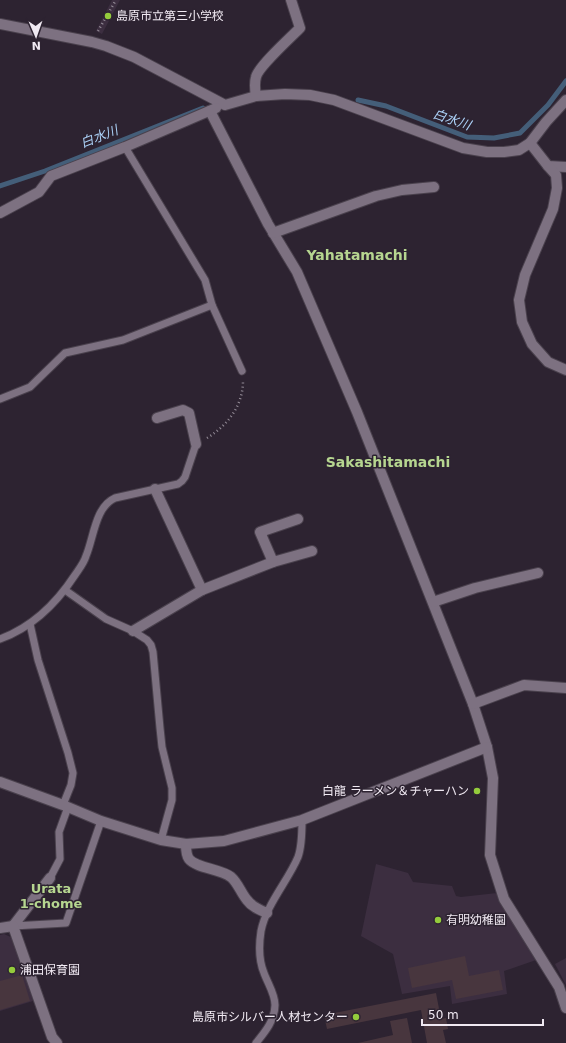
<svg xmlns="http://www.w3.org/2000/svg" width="566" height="1043" viewBox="0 0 566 1043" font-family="'DejaVu Sans','Noto Sans JP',sans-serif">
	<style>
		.built { fill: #3c2e40 }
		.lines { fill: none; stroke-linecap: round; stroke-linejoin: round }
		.stream { stroke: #445e79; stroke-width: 5 }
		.building { fill: #48363e }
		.lane-casing { stroke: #4a414d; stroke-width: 9 }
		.street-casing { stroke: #4a414d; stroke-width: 12 }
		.path { stroke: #948c97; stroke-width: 2.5; stroke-dasharray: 1 3; stroke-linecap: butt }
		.lane { stroke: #7d7181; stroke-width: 7 }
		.street { stroke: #7d7181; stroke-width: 10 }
		.poi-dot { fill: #94cc3c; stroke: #2d2331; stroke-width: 1.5 }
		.labels { text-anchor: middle; stroke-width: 3; stroke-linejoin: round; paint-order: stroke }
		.poi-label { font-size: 12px; fill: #f0e9f2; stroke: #2d2331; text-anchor: start }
		.water-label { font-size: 13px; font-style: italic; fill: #acd2f8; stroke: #2d2331 }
		.neighbourhood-label { font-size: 13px; font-weight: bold; fill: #b6d690; stroke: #2d2331 }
		.quarter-label { font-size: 14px; font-weight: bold; fill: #b6d690; stroke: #2d2331 }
	</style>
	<rect width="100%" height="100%" fill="#2d2331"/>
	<g class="built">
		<path d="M112,0H120L102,34L96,31Z"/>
		<path d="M376,864L408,873L413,882L452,886L456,896L461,897L497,893L536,960L504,971L507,994L452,1004L450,986L402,994L393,954L361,936Z"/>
		<path d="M4,934L15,939L33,1001L0,1011V935Z"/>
		<path d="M566,958V985L555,964Z"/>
	</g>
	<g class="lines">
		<g class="stream">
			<path d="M358,100L386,106L467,137L494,138L520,133L548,105L566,81"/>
			<path d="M0,186L45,171L203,108"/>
		</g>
	</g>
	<g class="building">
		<path d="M465,956L469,976L499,970L503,990L456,999L452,980L412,988L408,968Z"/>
		<path d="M22,975L30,1001L0,1010V981Z"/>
		<path d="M436,993L441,1019L446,1018L448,1029L443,1030L446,1043H427L421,1010L327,1029L324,1015Z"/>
		<path d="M407,1018L412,1043H358L393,1035L390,1021Z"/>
	</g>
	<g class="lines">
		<defs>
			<g id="lane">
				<path d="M125,147L205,280L212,305L242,371"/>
				<path d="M0,399L30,387L65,353L123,340L212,305"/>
				<path d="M65,590L106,619L133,631L147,640L151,645L153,652L160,728L162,747L172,788V800L161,840"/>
				<path d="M30,624L38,660L68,753L73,773L71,785L63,805"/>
				<path d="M0,639C33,627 56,604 75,575C79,569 84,563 86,556C94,537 95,507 115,498L178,484L182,481L185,477L196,444"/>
				<path d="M50,878L60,859L59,832L68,807"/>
				<path d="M13,926L66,923L101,821"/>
				<path d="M256,1043C265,1032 275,1020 275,1005C275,994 268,984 264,973C259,961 259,944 261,931C266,905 288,881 298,857C302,846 302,832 302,820"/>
			</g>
			<g id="street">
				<path d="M0,24L92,42L106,46L134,57L225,105L256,96L285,94L310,95L334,100L463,148L487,152H504L519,150L530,143L546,122L566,100"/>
				<path d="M256,96C255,90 254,84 256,77C258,67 291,37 300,28L291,0"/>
				<path d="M210,111L268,224L297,272L357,412L473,704L487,747L493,778L490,855L504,899L559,987L566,1008"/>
				<path d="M530,143L548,166L566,167"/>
				<path d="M548,166L556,175L557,188L553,209L525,275L519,300L522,322L532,344L548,362L566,370"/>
				<path d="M0,213L39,192L51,176L125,147L216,108"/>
				<path d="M273,233L376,196L402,190L434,187"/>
				<path d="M157,418L183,410L189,413L196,444"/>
				<path d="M155,489L202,590"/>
				<path d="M273,562L312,551"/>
				<path d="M433,602L475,588L538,573"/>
				<path d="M133,631L202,590L273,562L260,532L298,519"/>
				<path d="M473,704L524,685L566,688"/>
				<path d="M0,782L63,805L101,821L161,840L186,844L224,841L302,820L487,747"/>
				<path d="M186,844C186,849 186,855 189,859C196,868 221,869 231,877C238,883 241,893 247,900C252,907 260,910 267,913"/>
				<path d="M13,926L50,878"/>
				<path d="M0,928L13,926L52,1037L57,1043"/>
			</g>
		</defs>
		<use href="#lane" class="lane-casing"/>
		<use href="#street" class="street-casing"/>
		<g class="path">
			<path d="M98,31L116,0"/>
			<path d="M207,438C227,426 243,406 243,381"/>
		</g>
		<use href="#lane" class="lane"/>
		<use href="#street" class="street"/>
	</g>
	<g class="poi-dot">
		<circle cx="108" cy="16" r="4"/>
		<circle cx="477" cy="791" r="4"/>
		<circle cx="438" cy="920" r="4"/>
		<circle cx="12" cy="970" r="4"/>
		<circle cx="356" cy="1017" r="4"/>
	</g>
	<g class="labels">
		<g class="poi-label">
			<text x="116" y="20">島原市立第三小学校</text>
			<text x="469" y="795" text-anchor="end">白龍 ラーメン＆チャーハン</text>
			<text x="446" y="924">有明幼稚園</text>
			<text x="20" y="974">浦田保育園</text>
			<text x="348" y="1021" text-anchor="end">島原市シルバー人材センター</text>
		</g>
		<g class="water-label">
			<text transform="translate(452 119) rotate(19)" y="5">白水川</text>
			<text transform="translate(99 136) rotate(-21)" y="5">白水川</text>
		</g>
		<g class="neighbourhood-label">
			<text x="51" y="893">Urata<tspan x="51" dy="15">1-chome</tspan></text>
		</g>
		<g class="quarter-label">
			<text x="357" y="260">Yahatamachi</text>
			<text x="388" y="467">Sakashitamachi</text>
		</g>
	</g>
	<g transform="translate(36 36) rotate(178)" stroke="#2d2331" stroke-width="3" paint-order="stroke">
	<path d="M0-3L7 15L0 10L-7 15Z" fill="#f0e9f2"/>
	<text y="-6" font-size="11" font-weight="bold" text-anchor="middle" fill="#f0e9f2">N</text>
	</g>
	<path d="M422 1019v6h121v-6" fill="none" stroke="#f0e9f2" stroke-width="2"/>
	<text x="428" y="1019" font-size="12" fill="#f0e9f2" stroke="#2d2331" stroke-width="3" paint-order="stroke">50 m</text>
</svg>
